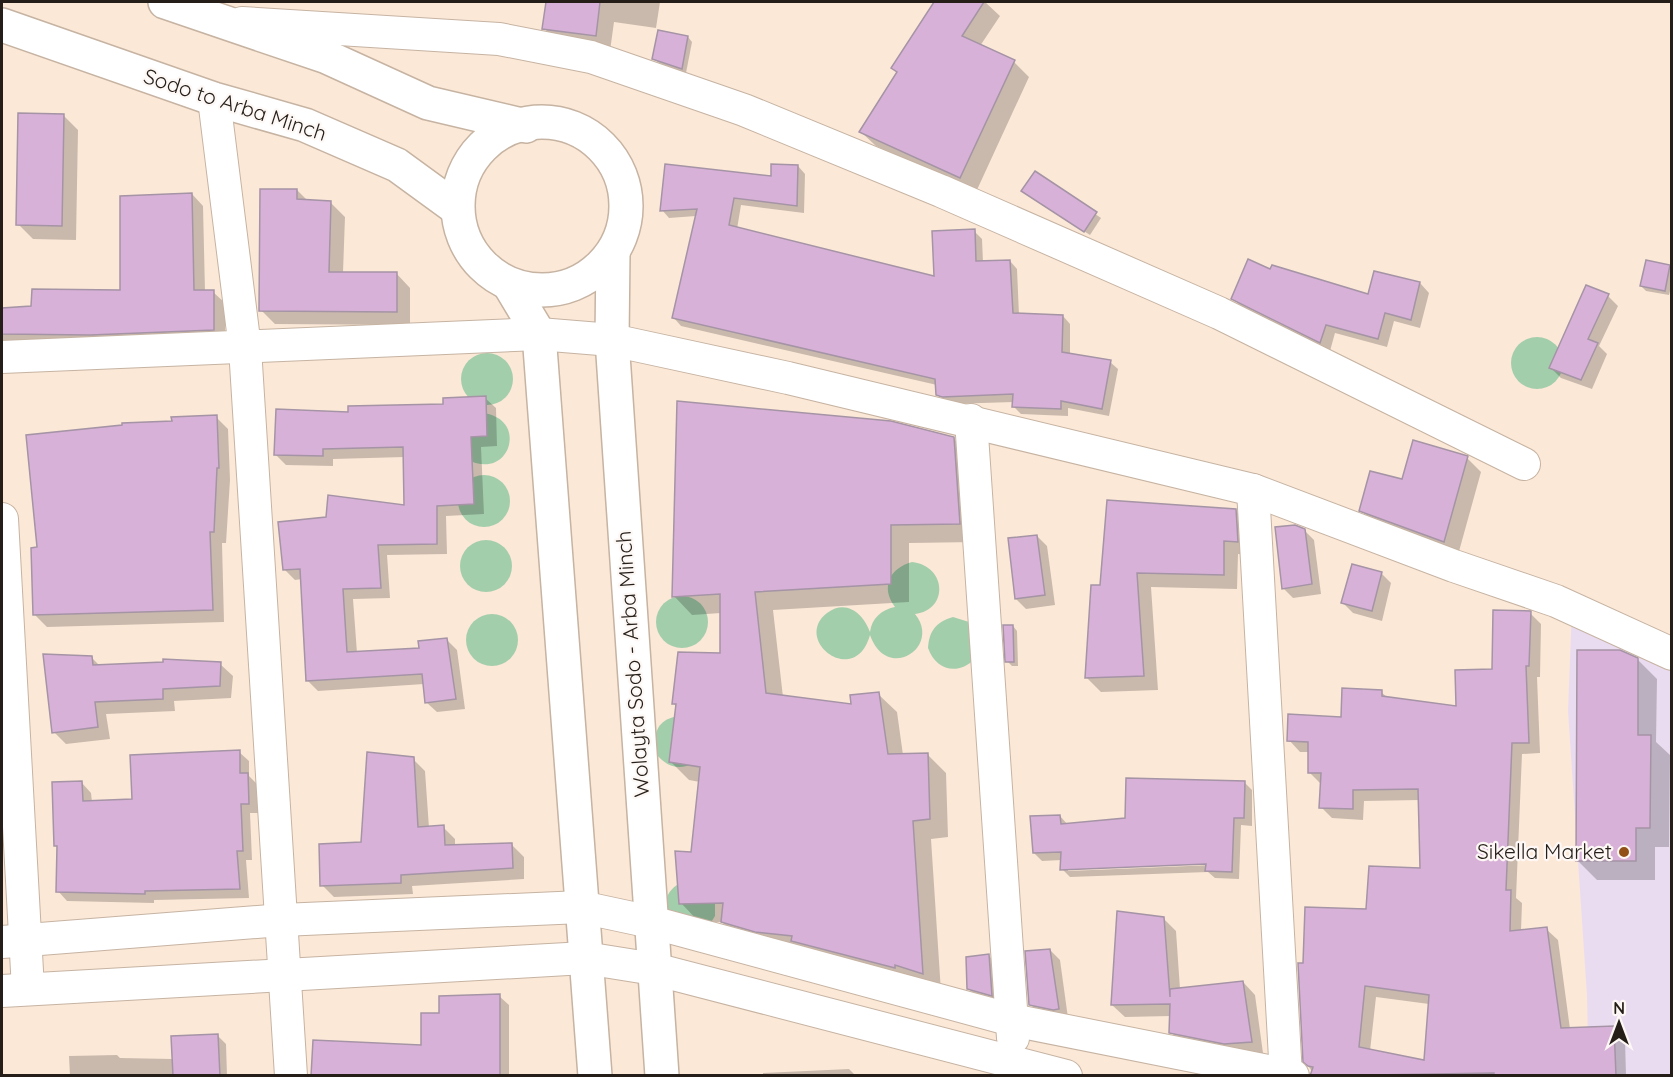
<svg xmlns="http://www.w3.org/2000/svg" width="1673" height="1077" viewBox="0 0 1673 1077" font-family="Quicksand,sans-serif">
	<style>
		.commercial { fill: #eadcf0 }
		.green { fill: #a3ceac }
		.shadow { fill: #0003; fill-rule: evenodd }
		.building { fill: #d8b1d8; stroke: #a594a5; stroke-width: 1.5; fill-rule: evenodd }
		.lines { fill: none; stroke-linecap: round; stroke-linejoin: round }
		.minor-casing { stroke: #c6b3a2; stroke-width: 34 }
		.highway-casing { stroke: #c6b3a2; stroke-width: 36 }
		.minor { stroke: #fff; stroke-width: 32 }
		.highway { stroke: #fff; stroke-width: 33 }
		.poi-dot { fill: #905018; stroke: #fdf8f5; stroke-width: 2 }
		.labels { text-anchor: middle; stroke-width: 4.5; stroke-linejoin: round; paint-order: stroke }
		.street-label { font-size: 21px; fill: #251e18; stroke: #fdf8f5 }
		.poi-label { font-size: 21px; fill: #251e18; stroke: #fdf8f5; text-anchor: end }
	</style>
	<rect width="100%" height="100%" fill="#fce8d7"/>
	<path class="commercial" d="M1572,606L1671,647V1075H1584L1588,1045L1587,996L1568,711Z"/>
	<g class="green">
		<circle cx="1537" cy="363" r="26"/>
		<circle cx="487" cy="379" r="26"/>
		<path d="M483,413C530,419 509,483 466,459L458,434Z"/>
		<circle cx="484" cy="501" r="26"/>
		<circle cx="486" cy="566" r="26"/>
		<path d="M912,562C947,566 949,610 915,614C942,647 887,683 870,635C855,689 792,640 827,613C847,598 864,615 870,632C872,618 881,610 895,607C880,587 890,568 912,562Z"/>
		<circle cx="682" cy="622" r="26"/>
		<circle cx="492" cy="640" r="26"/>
		<path d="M953,617L969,622L975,659C957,676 936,670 928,648C929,631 936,622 953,617Z"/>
		<path d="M678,716L694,763C679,771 667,767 656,754C653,734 656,720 678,716Z"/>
		<path d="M680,883L715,900V916L710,924L672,927C666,908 660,895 680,883Z"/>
	</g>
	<g class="shadow">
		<path d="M548,2H660L656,28L614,22L610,51L559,43L544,28Z"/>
		<path d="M936,2H985L1000,16L980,46L1014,62L1029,77L976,192L876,146L861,132L898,73L893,68Z"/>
		<path d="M688,37L692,42L686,73L659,63L654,59Z"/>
		<path d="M63,115L78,130L76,240L33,239L18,224Z"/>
		<path d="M798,166L805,174L804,213L741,205L737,229L936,278L974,231L982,239L983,262L1010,261L1017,269L1019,315L1063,316L1070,324V355L1110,362L1118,369L1109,416L1068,408V416L1021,414L1014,407V402L950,404L937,394V385L681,326L674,318L696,216L669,218L662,210L772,177Z"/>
		<path d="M1035,173L1101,218L1090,235L1028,195Z"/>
		<path d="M297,190L308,201L331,203L345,217L343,273H396L410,288V325L275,324L261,310Z"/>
		<path d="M192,194L203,206L205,291L213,292L225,303V341L2,353V309L33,308L122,291Z"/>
		<path d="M1669,266L1672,283L1669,295L1646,291L1641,286Z"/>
		<path d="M1271,271L1369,296L1375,273L1420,283L1429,293L1420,328L1394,321L1387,347L1335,333L1330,351L1242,308L1233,298Z"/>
		<path d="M1608,296L1618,306L1599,346L1607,354L1592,389L1561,378L1551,368Z"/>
		<path d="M485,398L496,408L497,446L481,447L484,514L446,516L447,554L387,555L390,598L353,599L357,653L421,649L447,640L457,650L465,709L437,712L426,702L424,684L318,691L307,680L302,579L295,580L285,570L406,507L405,457L333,459V466L286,465L276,455L350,413L445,405Z"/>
		<path d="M216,417L228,429L230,480L226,543H222L224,622L47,627L35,615L39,549Z"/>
		<path d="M953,438L972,457L978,542L909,543V602L773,610L783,697L853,706L878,694L897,712L903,755L927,754L946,773L948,837L931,839L941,992L741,940L722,922H699L681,903L692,854L700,782L689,780L670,761L677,707L673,703L721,654V613L692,615L674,596Z"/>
		<path d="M1467,458L1481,472L1458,555L1375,524L1361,510L1403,481Z"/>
		<path d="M1235,510L1250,525L1252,555L1238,554L1237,589L1151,587L1158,690L1101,692L1087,678L1102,586Z"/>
		<path d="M1304,530L1314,540L1321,594L1293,598L1283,588Z"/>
		<path d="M1037,536L1047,546L1055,605L1026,609L1016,599Z"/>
		<path d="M1381,573L1391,583L1382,621L1353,613L1343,603Z"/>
		<path d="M1530,613L1541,624L1540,677H1537L1540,753L1522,754L1516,898L1522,903L1521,931L1546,929L1558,940L1570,1029L1613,1027L1625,1038L1626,1076H1315L1305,1061L1304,964L1367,910L1421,870L1420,800L1364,801L1363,820L1332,818L1321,807L1322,785L1310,773V752H1300L1289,740L1342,719L1381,692L1388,698L1458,707L1493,670ZM1376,997L1429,1004L1426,1062L1370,1051Z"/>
		<path d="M1013,626L1017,631L1018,666H1012L1007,661Z"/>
		<path d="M92,658L100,666L220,664L233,676L231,698L174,701L175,711L106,714L110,739L66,744L54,732Z"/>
		<path d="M1637,659L1657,679L1656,742L1670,755L1669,847H1655V880H1597L1577,860Z"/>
		<path d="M239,752L249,761V776L257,784L258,813H250L252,860H246L249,898L154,900V903L67,901L58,891L59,849L56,845L82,783L91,793L92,802L134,801Z"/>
		<path d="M413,759L425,771L429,828L443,827L455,839V846L512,845L524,857V879L412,886L413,894L334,897L322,885L362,844Z"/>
		<path d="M1244,782L1252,790V826L1241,825L1239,879L1215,878L1208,872L1070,877L1062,869V860L1042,861L1034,853L1060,816L1068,825L1127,819ZM1213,862V865L1068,871V868Z"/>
		<path d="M1163,918L1176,931L1180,989L1243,982L1255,995L1263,1053L1238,1056L1183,1045L1171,1032V1016L1125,1017L1112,1005Z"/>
		<path d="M1050,950L1060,960L1068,1018L1040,1014L1030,1004Z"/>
		<path d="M989,956L999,966L1001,1005L979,999L968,988Z"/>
		<path d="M499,996L509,1005V1076H313L423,1047L441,1014Z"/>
		<path d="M217,1035L226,1044L227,1076H70L69,1056L117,1055L120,1058L173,1059Z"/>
		<path d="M849,1069L856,1076H763V1073Z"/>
	</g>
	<g class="building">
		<path d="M546,2H600L596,36L542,29Z"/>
		<path d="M934,2H984L962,36L1015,60L960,178L859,132L897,72L891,68Z"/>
		<path d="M658,30L688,36L682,69L652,59Z"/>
		<path d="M18,113L64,114L62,226L16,225Z"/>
		<path d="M665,164L771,176V164L798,165L797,206L734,198L729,225L934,276L932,231L975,229L976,261L1010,260L1013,313L1063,315L1062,352L1111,360L1102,409L1061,401V409L1012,407L1013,394L942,397L936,395L935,379L672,318L697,209L660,211Z"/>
		<path d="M1035,171L1097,212L1084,232L1021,191Z"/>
		<path d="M260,189H297V199L331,201L329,272H397V312L259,311Z"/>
		<path d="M192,193L194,290H214V330L90,335L2,334V308L31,306L32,289L120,290V196Z"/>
		<path d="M1248,259L1270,269L1272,265L1368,294L1374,271L1420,282L1411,320L1385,313L1378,339L1326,325L1320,343L1231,299Z"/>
		<path d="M1646,260L1670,265L1665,291L1640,286Z"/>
		<path d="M1586,285L1609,294L1588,339L1598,343L1581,380L1549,368Z"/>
		<path d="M486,396L487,436L471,437L474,504L437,506V544L378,545L381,588L343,589L347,652L419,648L418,641L447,638L456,699L425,703L422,674L306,681L300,569L283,570L278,522L326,517L328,495L404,505L403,447L323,449V456L274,455L276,409L348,412V406L443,404V398Z"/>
		<path d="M677,401L891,421L954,437L960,524L891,525V584L755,592L766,693L851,704L850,695L879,692L888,754L928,753L930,819L913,821L923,974L895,965V968L791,941L792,936L755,932L721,922L723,903L679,904L675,851L691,852L700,767L669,762L676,704H672L678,652L720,653V594L672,597Z"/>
		<path d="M217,415L219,468H217L214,532H210L213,610L33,615L31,548L37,547L26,435L122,425V423L172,421L171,417Z"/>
		<path d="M1413,440L1468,456L1444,542L1359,511L1370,471L1402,479Z"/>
		<path d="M1107,500L1236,509L1238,542L1224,541V575L1137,573L1144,676L1085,678L1091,585H1100Z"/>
		<path d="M1295,525L1305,529L1312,584L1282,589L1275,527Z"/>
		<path d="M1037,535L1045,595L1015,599L1008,538Z"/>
		<path d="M1352,564L1382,572L1372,611L1341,603Z"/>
		<path d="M1493,610L1531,611L1529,666H1526L1529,743H1512L1506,890H1511L1510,931L1547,927L1561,1028L1614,1026L1616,1076H1494V1073L1310,1076L1313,1067L1308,1066L1303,1062L1298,963H1303L1305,907L1366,909L1369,866L1420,868L1418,789L1353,790V809L1319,808L1321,773H1308V742L1287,741L1288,714L1341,717L1342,688L1382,690V696L1456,706L1455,670L1492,669ZM1365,986L1429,995L1424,1060L1359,1047Z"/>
		<path d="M1003,625H1013L1014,662H1005Z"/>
		<path d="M1577,650H1620L1638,658V735H1651L1650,828H1636V861H1576Z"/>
		<path d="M43,654L92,656L93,665L163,662V659L221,662L220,686L163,689V699L95,702L98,727L52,733Z"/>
		<path d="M240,750V773H248L249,804H241L243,851H237L240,889L145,891V894L56,892L57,846H54L52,782L82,781L83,801L132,799L130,755Z"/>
		<path d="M367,752L414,757L418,827L444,825L445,845L512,843L513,868L401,875V883L320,886L319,844L361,842Z"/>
		<path d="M1126,778L1245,781L1244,818H1234L1232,872L1205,871L1206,864L1060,870L1061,852L1033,853L1030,816L1060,815L1061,824L1125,818Z"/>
		<path d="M1117,911L1164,917L1170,997V989L1243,981L1252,1042L1224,1044L1169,1033L1170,1004L1111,1005Z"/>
		<path d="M1050,949L1059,1009L1053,1010L1029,1005L1025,951Z"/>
		<path d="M989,954L992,996L967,989L966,957Z"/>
		<path d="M500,994V1076H311L313,1040L421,1045V1013H439V996Z"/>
		<path d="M218,1034L220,1076H173L171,1036Z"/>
	</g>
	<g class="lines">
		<defs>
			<g id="minor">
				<path d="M242,23L499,39L591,57L744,110L941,191L1219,313L1524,464"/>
				<path d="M214,99L245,348L291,1076"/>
				<path d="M2,357L539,334L612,340L788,378L1253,490L1454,566L1556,601L1672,654"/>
				<path d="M971,420L1013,1038"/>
				<path d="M1253,490L1286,1076"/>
				<path d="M2,519L28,989"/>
				<path d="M2,942L282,920L581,907L651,922L1012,1020L1293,1076"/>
				<path d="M2,991L585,958L654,969L1066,1076"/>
			</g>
			<g id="highway">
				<path d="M165,2L327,57L428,103L526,126"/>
				<path d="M2,25L214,99L305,125L397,165L456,208"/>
				<circle cx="542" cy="206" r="84"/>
				<path d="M613,253L612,340L662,1076"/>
				<path d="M509,284L539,334L595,1076"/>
			</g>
		</defs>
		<use href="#minor" class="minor-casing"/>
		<use href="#highway" class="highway-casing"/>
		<use href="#minor" class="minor"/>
		<use href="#highway" class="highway"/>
	</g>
	<circle class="poi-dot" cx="1624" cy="852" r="6"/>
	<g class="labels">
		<g class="street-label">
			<text transform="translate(235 105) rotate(18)" y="7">Sodo to Arba Minch</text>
			<text transform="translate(633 664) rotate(-94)" y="7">Wolayta Sodo - Arba Minch</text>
		</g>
		<g class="poi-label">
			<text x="1612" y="859">Sikella Market</text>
		</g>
	</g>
	<rect width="1673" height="1077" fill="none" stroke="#251e18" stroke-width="6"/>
	<g transform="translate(1619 1023)" stroke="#fdf8f5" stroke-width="4.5" paint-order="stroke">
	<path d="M0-4.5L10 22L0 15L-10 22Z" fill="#251e18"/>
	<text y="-9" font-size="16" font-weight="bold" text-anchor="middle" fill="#251e18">N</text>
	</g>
</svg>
